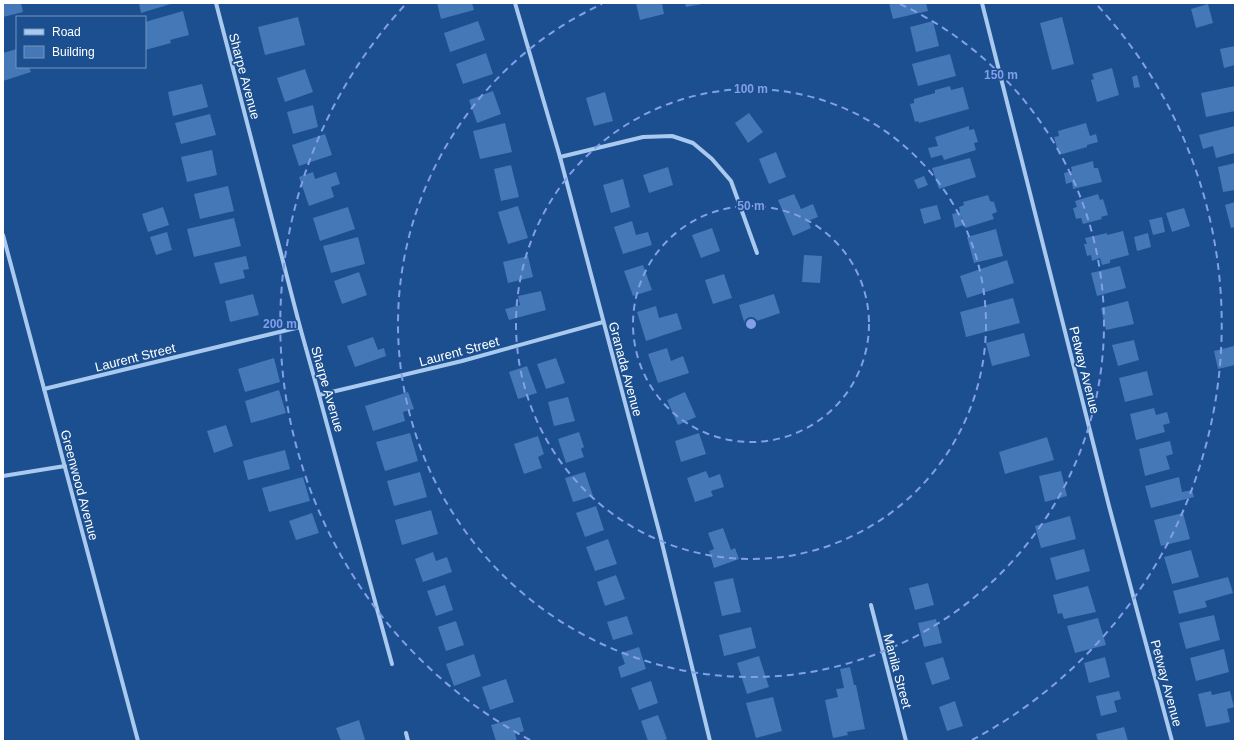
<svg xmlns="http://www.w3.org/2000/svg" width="1238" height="744" viewBox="0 0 1238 744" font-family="Helvetica,sans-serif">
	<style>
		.building { fill: #4478b7 }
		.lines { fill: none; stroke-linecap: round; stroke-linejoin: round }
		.street { stroke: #a9c9ee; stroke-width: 4 }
		.ring { fill: none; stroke: #839eea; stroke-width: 2; stroke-dasharray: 7 5 }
		.labels { text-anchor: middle; stroke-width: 3.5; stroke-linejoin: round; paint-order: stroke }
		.street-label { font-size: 13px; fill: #fff; stroke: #1b4f8f }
		.centre { fill: #839eea; stroke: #1b4f8f; stroke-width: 2 }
		.ring-label { font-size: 12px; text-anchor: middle; font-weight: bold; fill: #839eea; stroke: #1b4f8f; stroke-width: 3.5; stroke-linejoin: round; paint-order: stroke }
	</style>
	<rect width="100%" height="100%" fill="#1b4f8f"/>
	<g class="building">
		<path d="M3,3H21L23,12L3,17Z"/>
		<path d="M139,3H174L141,13Z"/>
		<path d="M437,3H472L474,10L441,19Z"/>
		<path d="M636,3H662L664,14L640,20Z"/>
		<path d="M685,3H702V4L686,7Z"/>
		<path d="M889,3H926L928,11L893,19Z"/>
		<path d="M1208,4L1213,23L1196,28L1191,9Z"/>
		<path d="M183,11L189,35L170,40L171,43L145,50V22Z"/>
		<path d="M298,17L305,45L265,55L258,27Z"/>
		<path d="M1062,17L1074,64L1052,70L1040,23Z"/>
		<path d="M478,21L485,40L450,52L444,33Z"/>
		<path d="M933,21L939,46L916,52L910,27Z"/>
		<path d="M1235,46V65L1224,68L1220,49Z"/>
		<path d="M17,49V67H29L31,72L3,81V53Z"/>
		<path d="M486,53L493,74L463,84L456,64Z"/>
		<path d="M950,54L956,76L918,86L912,64Z"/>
		<path d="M1112,68L1119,95L1097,102L1091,80L1094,79L1092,74Z"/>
		<path d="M305,69L313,92L285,102L277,78Z"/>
		<path d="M1137,75L1140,87L1134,88L1132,77Z"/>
		<path d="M202,84L208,107L173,116L168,92Z"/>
		<path d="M950,86L951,90L963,87L969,109L919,123L918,121L915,122L910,104L914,103V99L935,93V90Z"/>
		<path d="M1235,86V111L1206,117L1201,93Z"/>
		<path d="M493,91L501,114L477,123L469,100Z"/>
		<path d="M605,92L613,121L594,126L586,98Z"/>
		<path d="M313,105L318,127L293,134L287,112Z"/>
		<path d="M749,113L763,132L748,143L735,123Z"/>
		<path d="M210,114L216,135L181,144L175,123Z"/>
		<path d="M505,123L512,152L480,159L473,131Z"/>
		<path d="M1086,123L1090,136L1096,134L1098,142L1087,145V147L1059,155L1054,137L1059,136L1058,131Z"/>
		<path d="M969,126V130L974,129L978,142L974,143L976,150L944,160L942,155L931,158L928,148L938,146L935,137Z"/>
		<path d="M1235,126V153L1216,158L1213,146L1203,149L1199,135Z"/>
		<path d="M325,134L332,155L299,166L292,145Z"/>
		<path d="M212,150L217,175L187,182L181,157Z"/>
		<path d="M776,152L786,177L769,184L759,159Z"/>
		<path d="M970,158L976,177L939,189L932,168Z"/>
		<path d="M1093,161L1094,168H1098L1102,182L1073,189L1072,182L1066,184L1064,173L1072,171L1071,167Z"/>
		<path d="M1235,163V190L1223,192L1218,167Z"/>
		<path d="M511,165L519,197L501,201L494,169Z"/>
		<path d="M668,167L673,185L649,193L643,175Z"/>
		<path d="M313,172L315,179L336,172L340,184L331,187L334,197L309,206L299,177Z"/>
		<path d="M924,176L928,185L918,189L914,180Z"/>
		<path d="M623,179L630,207L611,213L603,185Z"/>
		<path d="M228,186L234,211L200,219L194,194Z"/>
		<path d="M794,194L801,209L813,204L818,217L808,221L811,228L793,236L778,200Z"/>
		<path d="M1098,194L1100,200L1103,199L1108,215L1101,217L1102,219L1083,224L1081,218L1076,219L1073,208L1077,207L1075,201Z"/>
		<path d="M988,195L990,201L994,202L997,212L992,214L994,219L965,228L961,215L963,225L955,228L952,214L960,212L959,207L964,205L963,202Z"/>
		<path d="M1235,202V227L1231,228L1225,205Z"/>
		<path d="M937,205L941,219L924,224L920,209Z"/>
		<path d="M518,206L528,238L508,244L498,212Z"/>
		<path d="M163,207L169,225L148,232L142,214Z"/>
		<path d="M348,207L355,229L320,241L313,218Z"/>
		<path d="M1184,208L1190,226L1172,232L1166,213Z"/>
		<path d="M1162,217L1165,232L1153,235L1149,220Z"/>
		<path d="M234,218L241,246L194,257L187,229Z"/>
		<path d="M632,221L636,235L648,232L652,245L623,254L614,227Z"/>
		<path d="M712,228L720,251L701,258L692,235Z"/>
		<path d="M996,229L1003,256L974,263L967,237Z"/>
		<path d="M1123,231L1129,255L1110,260V263L1102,265L1100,258L1092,261L1091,255L1087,256L1084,244H1087L1085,238L1107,233V235Z"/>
		<path d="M167,232L172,250L156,255L150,237Z"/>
		<path d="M1148,233L1151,247L1137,251L1134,237Z"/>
		<path d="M358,237L365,264L331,273L323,246Z"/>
		<path d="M804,255L822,256L820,283L802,282Z"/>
		<path d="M246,256L249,269L243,270L245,278L220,284L214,263Z"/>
		<path d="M528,256L533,277L508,283L503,262Z"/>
		<path d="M1007,260L1014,283L967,298L960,276Z"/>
		<path d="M643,265L652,290L633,296L624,271Z"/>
		<path d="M1120,266L1126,288L1097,296L1091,273Z"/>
		<path d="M359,272L367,295L342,304L334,281Z"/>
		<path d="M724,274L732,298L713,304L705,280Z"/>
		<path d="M541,291L546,310L509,320L505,309L520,305L518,296Z"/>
		<path d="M253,294L259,315L230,322L225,301Z"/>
		<path d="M774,294L780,313L745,325L739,305Z"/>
		<path d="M1013,298L1020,323L966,337L960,312Z"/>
		<path d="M1128,301L1134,324L1106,330L1101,308Z"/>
		<path d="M656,306L659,318L677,313L682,329L646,341L637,312Z"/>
		<path d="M1024,333L1030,356L992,366L986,343Z"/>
		<path d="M373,337L378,350L384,348L386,356L355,367L347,346Z"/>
		<path d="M1134,340L1139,360L1118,366L1112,345Z"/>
		<path d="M1234,346L1235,365L1218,369L1214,351Z"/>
		<path d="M667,348L671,361L683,356L689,373L658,383L648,354Z"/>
		<path d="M274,358L280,382L245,392L238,369Z"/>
		<path d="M556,358L565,383L546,389L537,364Z"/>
		<path d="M527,366L537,393L518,399L509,372Z"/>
		<path d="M1147,371L1153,395L1125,402L1119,378Z"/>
		<path d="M279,390L286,413L251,423L245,401Z"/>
		<path d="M408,392L414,409L403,412L405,421L373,431L365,406Z"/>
		<path d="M685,392L696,417L678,425L667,400Z"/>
		<path d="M568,397L575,421L554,426L548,402Z"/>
		<path d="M1154,408L1156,415L1167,412L1170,423L1163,425L1165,432L1136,440L1130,414Z"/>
		<path d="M226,425L233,446L214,453L207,431Z"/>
		<path d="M579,432L584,447L581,449L584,457L566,463L558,439Z"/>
		<path d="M410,433L418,461L385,471L376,442Z"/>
		<path d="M699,433L706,454L681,462L675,441Z"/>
		<path d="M538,436L544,454L538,457L542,468L524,474L514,444Z"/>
		<path d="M1047,437L1054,460L1005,474L999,452Z"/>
		<path d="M1170,441L1173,454L1166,456L1170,469L1145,476L1139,449Z"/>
		<path d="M285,450L290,469L248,480L243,461Z"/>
		<path d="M706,471L709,478L720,474L724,487L711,491L713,496L695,502L687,478Z"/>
		<path d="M1061,471L1067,496L1045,502L1039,476Z"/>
		<path d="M420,472L427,497L394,506L387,481Z"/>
		<path d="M585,472L593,496L573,502L565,478Z"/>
		<path d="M303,477L310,501L269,512L262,488Z"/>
		<path d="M1179,477L1182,492L1192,490L1194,497L1151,508L1145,486Z"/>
		<path d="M596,506L604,530L585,537L576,513Z"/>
		<path d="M431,510L438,534L402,545L395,520Z"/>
		<path d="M312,513L319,533L296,540L289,521Z"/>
		<path d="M1183,513L1190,539L1161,546L1154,520Z"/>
		<path d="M1070,516L1076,539L1041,548L1035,526Z"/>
		<path d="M723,528L731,550L735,548L739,559L714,568L709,551L714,549L708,533Z"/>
		<path d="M608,539L617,564L595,571L586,547Z"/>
		<path d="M1084,549L1090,571L1056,580L1050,558Z"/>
		<path d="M1191,550L1199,577L1172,584L1164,557Z"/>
		<path d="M433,552L436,561L447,557L452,572L423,582L415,559Z"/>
		<path d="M616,575L625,599L605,606L597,582Z"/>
		<path d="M1228,577L1233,593L1205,601L1207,607L1179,614L1173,591Z"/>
		<path d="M733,578L741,612L722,616L714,582Z"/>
		<path d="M928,583L934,605L915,610L909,588Z"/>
		<path d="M445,585L453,610L436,616L427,591Z"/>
		<path d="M1088,586L1096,612L1064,619L1062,613L1058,614L1053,595Z"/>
		<path d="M1214,615L1220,640L1186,649L1179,623Z"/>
		<path d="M627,616L633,634L613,640L607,622Z"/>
		<path d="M1098,618L1106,645L1075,653L1067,626Z"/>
		<path d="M936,619L942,643L924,647L918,623Z"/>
		<path d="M456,621L464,645L446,651L438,627Z"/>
		<path d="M751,627L756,648L724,656L719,635Z"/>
		<path d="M639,647L646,669L621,678L618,667L625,664L621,653Z"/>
		<path d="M1224,649L1229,672L1196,681L1190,658Z"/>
		<path d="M474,654L481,676L454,686L446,664Z"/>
		<path d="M759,656L769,687L747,694L737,663Z"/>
		<path d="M943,657L950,679L932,685L925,663Z"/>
		<path d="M1105,657L1110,677L1089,683L1084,663Z"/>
		<path d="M850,667L854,685H856L865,729L847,732L848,735L833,738L825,700L838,697L836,689L844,688L840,669Z"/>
		<path d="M506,679L514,702L490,710L482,687Z"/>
		<path d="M651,681L658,703L639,710L631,688Z"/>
		<path d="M1119,691L1121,699L1114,701L1117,712L1101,716L1096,696Z"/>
		<path d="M1211,691L1212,695L1230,691L1234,707L1227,709L1230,722L1206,727L1198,694Z"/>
		<path d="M773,697L782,731L756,738L746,703Z"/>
		<path d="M955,701L963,726L947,731L939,707Z"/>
		<path d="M658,715L667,739L662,741H648L641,721Z"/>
		<path d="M520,717L524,731L515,734L517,741H496L491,725Z"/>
		<path d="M359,720L365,740L362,741H341L336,728Z"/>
		<path d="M1124,727L1128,741H1098L1096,734Z"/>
	</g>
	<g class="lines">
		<g class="street">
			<path d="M216,3L300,327L319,395L392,664"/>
			<path d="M515,3L560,157L660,535L710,741"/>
			<path d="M982,3L1109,506L1172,741"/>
			<path d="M560,157L643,137L672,136L693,143L712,159L731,181L757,253"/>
			<path d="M3,235L138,741"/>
			<path d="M44,389L300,327"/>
			<path d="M319,395L462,361L603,322"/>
			<path d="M3,476L65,466"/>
			<path d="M871,605L906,741"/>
			<path d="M406,733L408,741"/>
		</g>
	</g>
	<g class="ring">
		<circle cx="751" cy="324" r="118"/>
		<circle cx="751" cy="324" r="235"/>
		<path d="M900 4A353 353 0 1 1 602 4"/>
		<path d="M530 740A471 471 0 0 1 404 6M1098 6A471 471 0 0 1 972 740"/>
	</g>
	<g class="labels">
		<g class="street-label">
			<text transform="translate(245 76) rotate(75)" y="5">Sharpe Avenue</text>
			<text transform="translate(459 351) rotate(-15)" y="5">Laurent Street</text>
			<text transform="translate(135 357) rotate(-14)" y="5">Laurent Street</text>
			<text transform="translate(626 369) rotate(75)" y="5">Granada Avenue</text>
			<text transform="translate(1085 370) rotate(76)" y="5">Petway Avenue</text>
			<text transform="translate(328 389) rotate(74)" y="5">Sharpe Avenue</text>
			<text transform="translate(80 485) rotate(75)" y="5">Greenwood Avenue</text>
			<text transform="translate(898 671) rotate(75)" y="5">Manila Street</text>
			<text transform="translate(1167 683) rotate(75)" y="5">Petway Avenue</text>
		</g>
	</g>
	<circle cx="751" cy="324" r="6" class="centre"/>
	<g class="ring-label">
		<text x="1001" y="79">150 m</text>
		<text x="751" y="93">100 m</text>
		<text x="751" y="210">50 m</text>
		<text x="280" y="328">200 m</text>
	</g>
	<rect width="1238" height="744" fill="none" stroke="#ffffff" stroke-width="8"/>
	<rect x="16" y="16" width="130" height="52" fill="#1b4f8f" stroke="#7695bc"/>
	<rect x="24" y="29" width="20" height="6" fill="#a9c9ee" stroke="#7695bc"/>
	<text x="52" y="36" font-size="12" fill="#ffffff">Road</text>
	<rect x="24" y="46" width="20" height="12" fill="#4478b7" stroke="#7695bc"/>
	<text x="52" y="56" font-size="12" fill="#ffffff">Building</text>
</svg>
